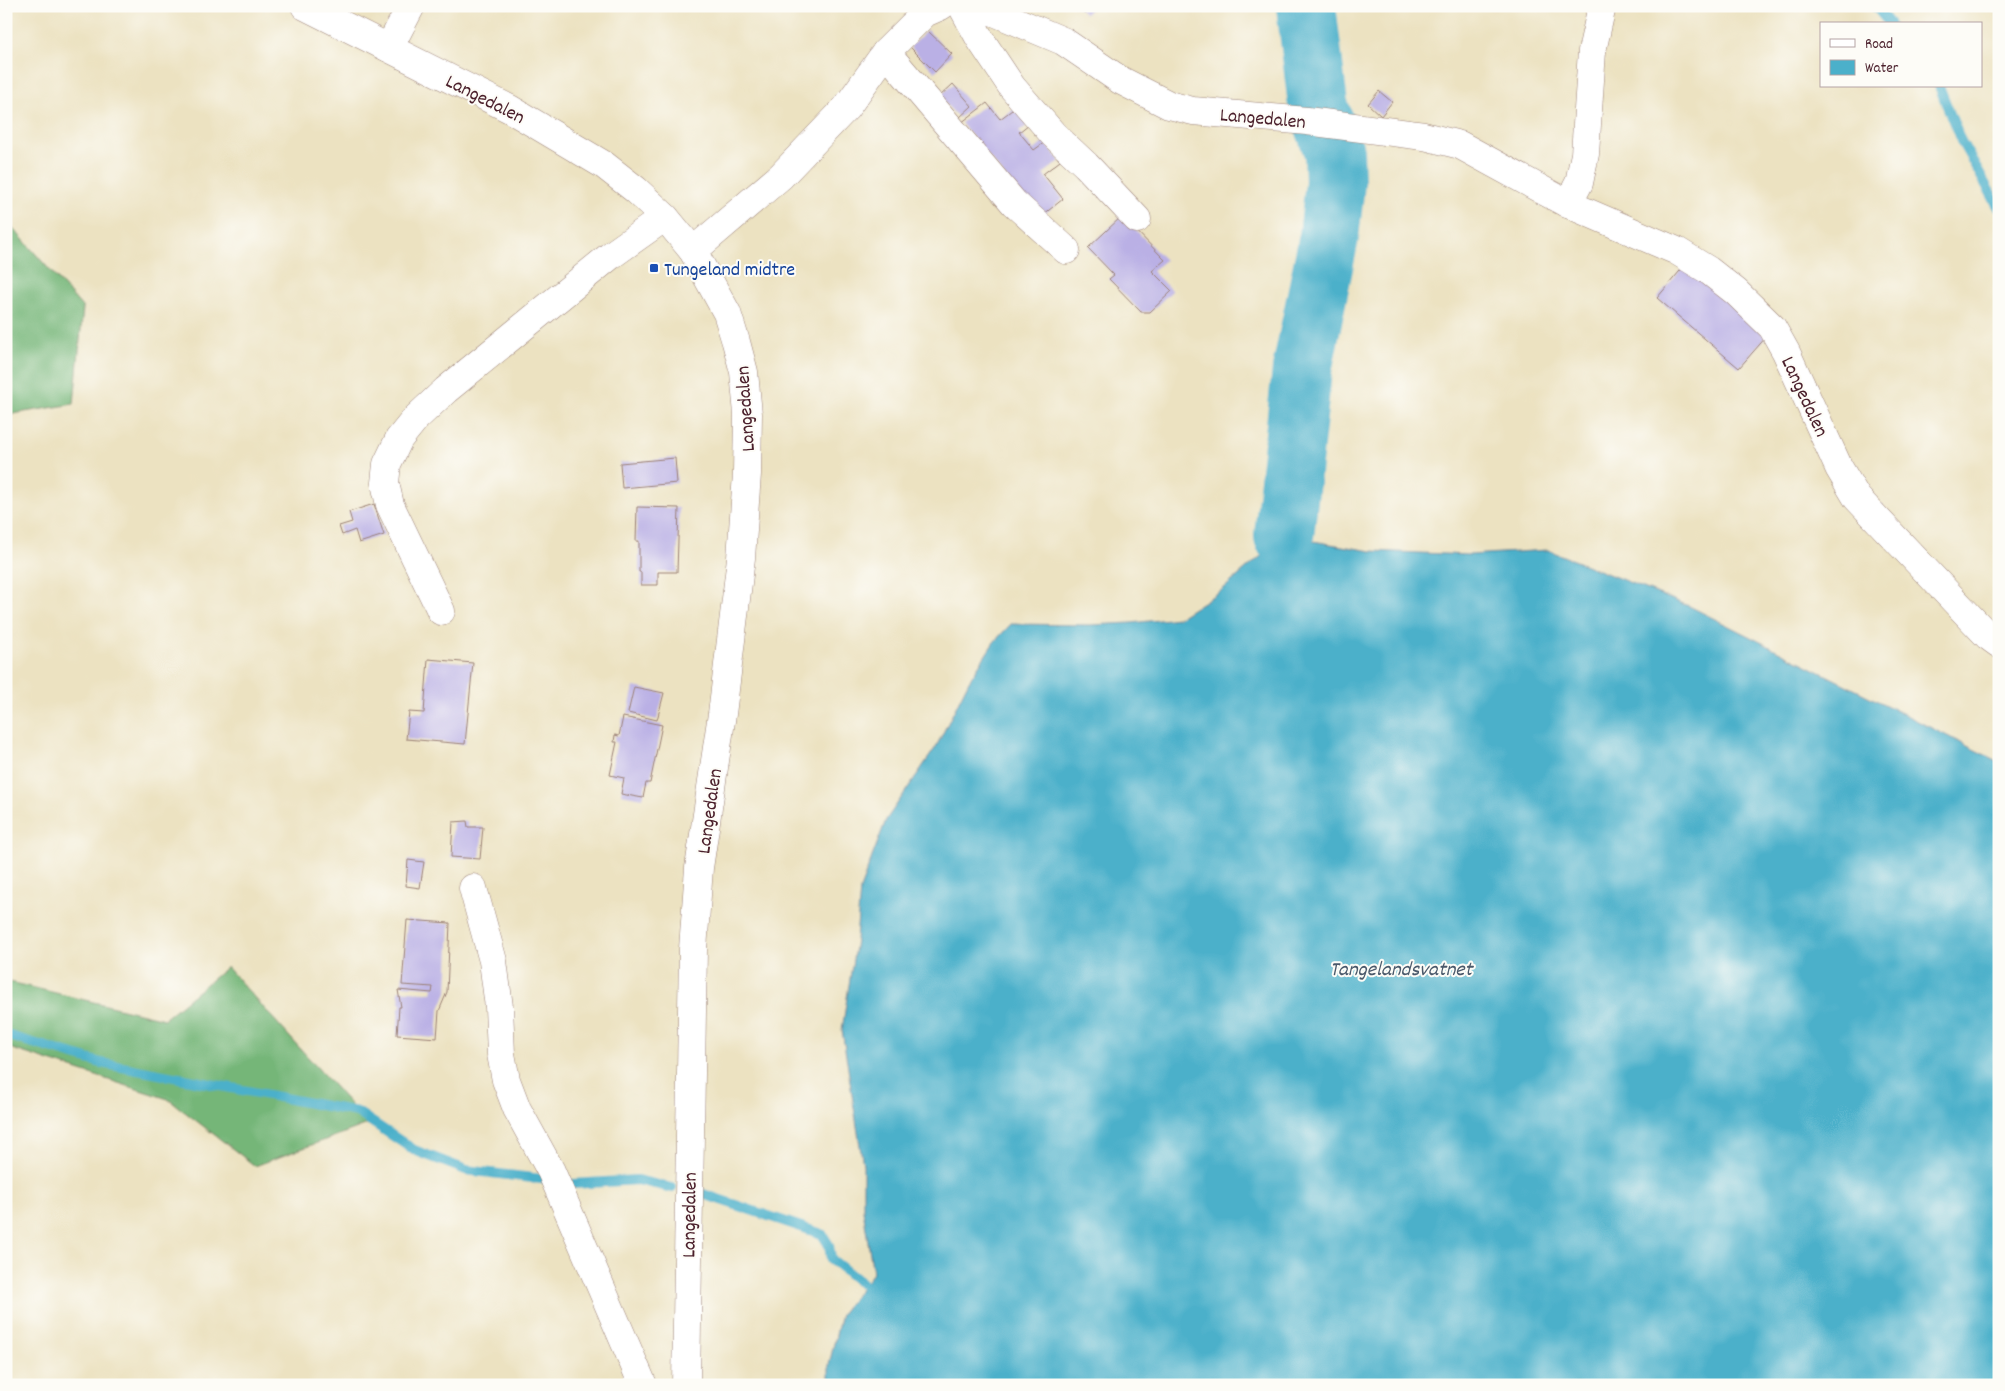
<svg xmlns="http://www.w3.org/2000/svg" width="2005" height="1391" viewBox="0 0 2005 1391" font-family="Dekko,sans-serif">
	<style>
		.forest { fill: #74b678; stroke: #5f6a52 }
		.water { fill: #4bb0ca; stroke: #4a687a }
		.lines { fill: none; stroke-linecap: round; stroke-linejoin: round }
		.stream { stroke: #4bb0ca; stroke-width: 10 }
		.river { stroke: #4bb0ca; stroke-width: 60 }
		.building { fill: #bab0e5 }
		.minor-casing { stroke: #9b8076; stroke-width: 29 }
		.major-casing { stroke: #9b8076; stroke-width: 29 }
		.minor { stroke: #fff; stroke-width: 28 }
		.major { stroke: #fff; stroke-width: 28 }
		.transit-dot { fill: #1a4fb4; stroke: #fdfcf7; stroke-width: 2 }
		.labels { text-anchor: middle; stroke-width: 4; stroke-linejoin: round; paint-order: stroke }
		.street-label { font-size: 20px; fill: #4a1f2b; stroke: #fdfcf7 }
		.transit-label { font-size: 20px; fill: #164399; stroke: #fdfcf7; text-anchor: start }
		.water-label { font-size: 21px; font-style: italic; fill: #4a596b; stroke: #fdfcf7 }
	</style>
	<rect width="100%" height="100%" fill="#fdfcf7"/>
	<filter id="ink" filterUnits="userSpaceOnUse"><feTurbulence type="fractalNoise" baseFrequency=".02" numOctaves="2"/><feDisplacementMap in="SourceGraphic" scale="10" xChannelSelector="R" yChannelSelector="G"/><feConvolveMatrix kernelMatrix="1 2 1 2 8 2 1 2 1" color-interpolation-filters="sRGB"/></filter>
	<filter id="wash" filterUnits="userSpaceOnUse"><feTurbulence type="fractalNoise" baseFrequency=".0096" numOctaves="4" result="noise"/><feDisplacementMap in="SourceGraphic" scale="20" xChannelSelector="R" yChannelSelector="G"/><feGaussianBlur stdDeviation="1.12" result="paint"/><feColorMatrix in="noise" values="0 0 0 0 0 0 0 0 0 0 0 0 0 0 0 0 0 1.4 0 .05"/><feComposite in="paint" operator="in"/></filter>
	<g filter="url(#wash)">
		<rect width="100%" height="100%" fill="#ece2c1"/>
		<g class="forest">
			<path d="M6,220L83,308L74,404L6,415Z"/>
			<path d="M227,967L368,1124L255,1166L168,1099L6,1047V981L164,1019Z"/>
		</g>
		<path class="water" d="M1284,536L1371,551L1470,555L1548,550L1691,607L1999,762V1385H829V1365L841,1314L873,1273L863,1210V1165L842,1030L856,940L860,889L886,820L936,747L969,681L994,642L1011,624L1090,625L1131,623L1178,618L1222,590Z"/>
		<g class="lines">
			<g class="stream">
				<path d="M1875,6L1890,24"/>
				<path d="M1939,86L1961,141L1999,208"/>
				<path d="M6,1035L101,1063L357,1112L414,1150L466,1170L541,1179"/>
				<path d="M573,1184L637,1180L672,1188"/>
				<path d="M703,1194L822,1234L829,1245L831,1259L865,1286"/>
			</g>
			<path class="river" d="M1284,536L1302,370L1329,237L1335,183L1334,152L1318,105L1306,6"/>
		</g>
		<g id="blocks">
			<g class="building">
				<path d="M1077,6H1093L1085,14Z"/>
				<path d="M927,30L952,54L935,72L910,47Z"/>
				<path d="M953,84L972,106L959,118L939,97Z"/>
				<path d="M1379,91L1392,102L1381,116L1368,104Z"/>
				<path d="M987,103L1000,119L1016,107L1029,124L1019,132L1034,150L1045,142L1060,161L1043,174L1063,199L1039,218L961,123Z"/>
				<path d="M1122,216L1165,260L1152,271L1172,291L1150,312H1141L1109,279L1114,275L1088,248Z"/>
				<path d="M1685,265L1767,336L1739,368L1657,298Z"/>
				<path d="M675,458L677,483L622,488L620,463Z"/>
				<path d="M374,504L384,535L359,543L355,530L342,535L339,526L352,522L349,512Z"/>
				<path d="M637,507L679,508L677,572H658V585H641V572H639V541H636Z"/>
				<path d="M428,659L473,663L465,744L406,739L409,712L424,713Z"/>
				<path d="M634,687L664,693L657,720L628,713Z"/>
				<path d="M623,717L662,725L650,783H646L643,798L621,794L624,778L610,775L617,742H614L615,735L619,736Z"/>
				<path d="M467,821L468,827H483L480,859L451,857L453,822Z"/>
				<path d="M408,860L424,862L420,888L406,886Z"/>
				<path d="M407,920L450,923L447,992L439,1011L437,1038L397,1035L399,1007H401L398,990L432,993L433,987L402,985Z"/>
			</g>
		</g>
	</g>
	<g filter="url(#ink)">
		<use href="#blocks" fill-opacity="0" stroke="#9b8076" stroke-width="1"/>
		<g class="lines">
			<defs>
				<g id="minor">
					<path d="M962,6L980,39L1012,87L1053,134L1086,165L1137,219"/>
					<path d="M966,6L994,12L1063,41L1120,80L1169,105L1193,111L1307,121L1424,136L1460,145L1568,204L1677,251L1708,270L1736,292L1772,327L1786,352L1839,468L1857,498L1988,636L1999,644"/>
					<path d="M389,48L411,6"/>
					<path d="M886,52L1014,203L1066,250"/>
					<path d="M1568,204L1579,183L1585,154L1592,51L1602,6"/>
					<path d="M693,251L781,176L846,108L886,52L925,13L941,6"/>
					<path d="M441,611L390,505L385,483L387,464L399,439L416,418L446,390L610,256L665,217"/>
					<path d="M473,888L493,961L499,1007L501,1054L506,1080L517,1109L551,1171L643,1385"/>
				</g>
				<path id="major" d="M305,6L510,109L604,165L636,190L665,217L693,251L727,313L736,342L744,372L748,414L747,474L741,558L722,714L699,868L693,949L686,1385"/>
			</defs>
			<use href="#minor" class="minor-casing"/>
			<use href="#major" class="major-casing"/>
			<use href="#minor" class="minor"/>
			<use href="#major" class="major"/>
		</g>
	</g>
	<rect class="transit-dot" x="649" y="263" width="10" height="10" rx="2.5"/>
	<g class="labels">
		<g class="street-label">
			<text transform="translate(486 98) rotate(27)" y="7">Langedalen</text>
			<text transform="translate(1263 117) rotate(5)" y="7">Langedalen</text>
			<text transform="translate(1806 396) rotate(65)" y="7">Langedalen</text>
			<text transform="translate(744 409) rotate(-94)" y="7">Langedalen</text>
			<text transform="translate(708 811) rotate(-82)" y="7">Langedalen</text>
			<text transform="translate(688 1215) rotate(-89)" y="7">Langedalen</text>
		</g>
		<g class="transit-label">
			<text x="664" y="275">Tungeland midtre</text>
		</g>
		<g class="water-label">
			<text x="1401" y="975">Tangelandsvatnet</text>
		</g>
	</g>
	<rect width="2005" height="1391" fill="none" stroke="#fdfcf7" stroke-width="25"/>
	<rect x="1820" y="22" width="162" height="65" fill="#fdfcf7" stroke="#b5a4a5"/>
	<rect x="1830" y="39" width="25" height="8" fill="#ffffff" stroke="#b5a4a5"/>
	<text x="1865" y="48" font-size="15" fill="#4a1f2b">Road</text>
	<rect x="1830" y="60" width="25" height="15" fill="#4bb0ca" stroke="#b5a4a5"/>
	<text x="1865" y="72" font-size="15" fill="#4a1f2b">Water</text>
</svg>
